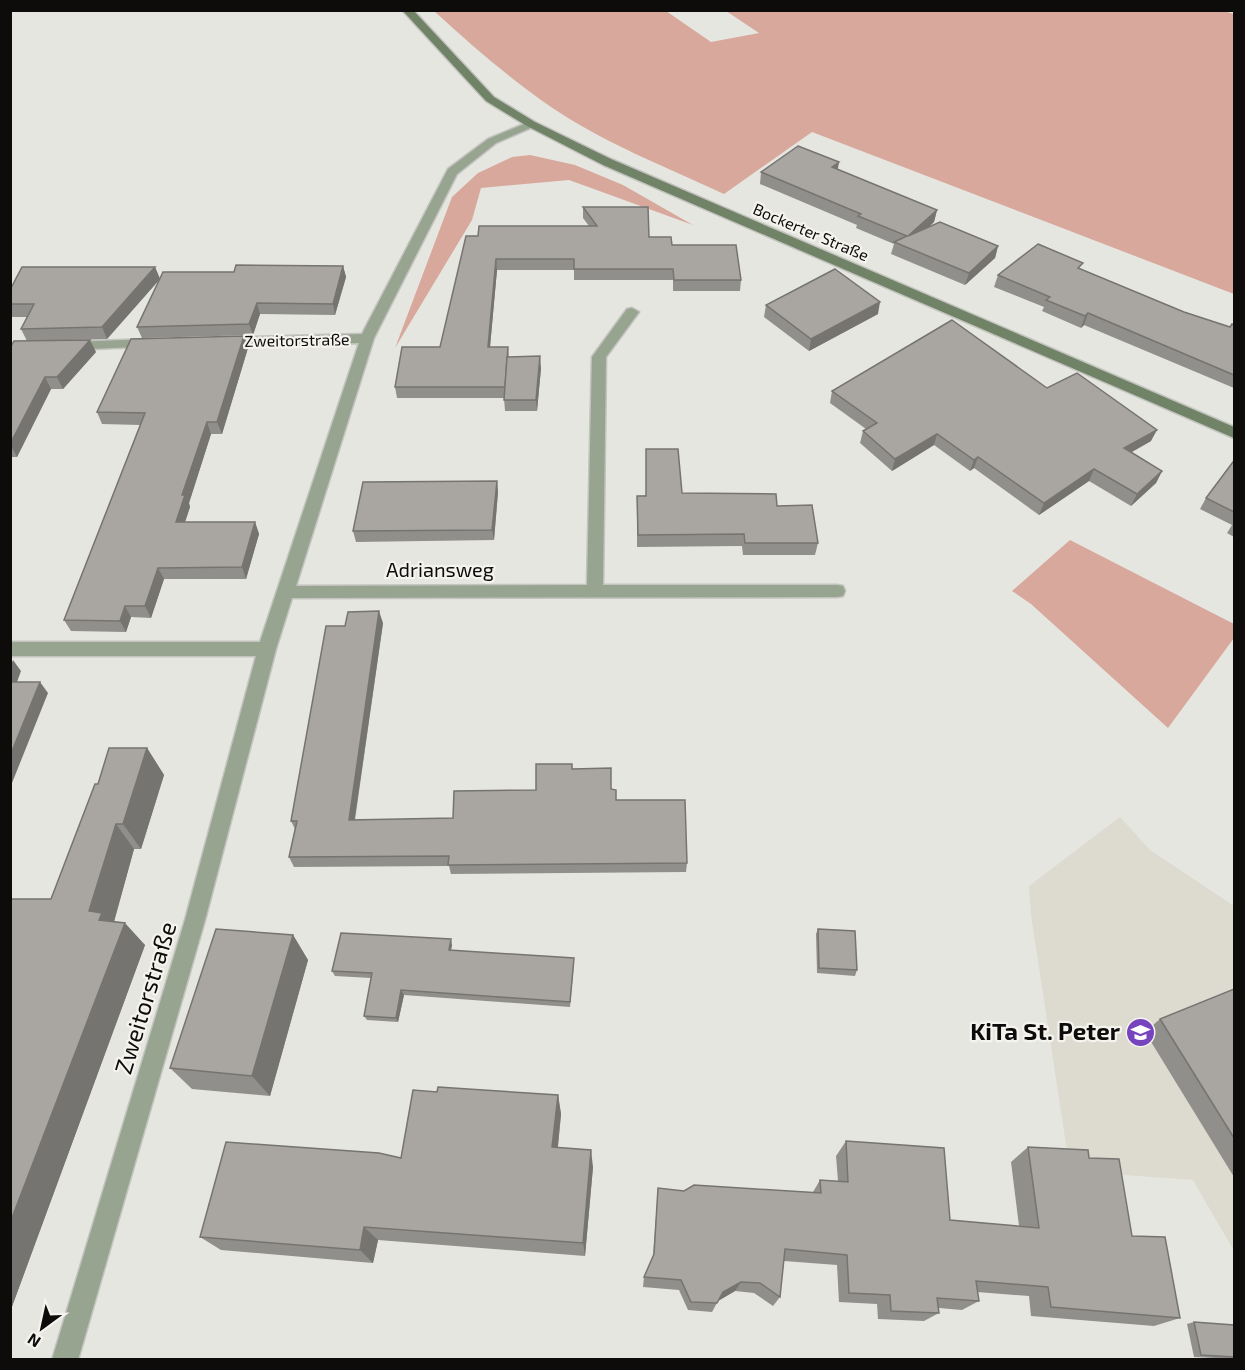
<svg xmlns="http://www.w3.org/2000/svg" width="1245" height="1370" viewBox="0 0 1245 1370" font-family="'Exo 2',sans-serif">
	<style>
		.built { fill: #dddbcf }
		.green { fill: #d7a89b }
		.lines { fill: none; stroke-linecap: round; stroke-linejoin: round }
		.street-casing { stroke: #c3c3bf; stroke-width: 3 }
		.secondary-casing { stroke: #c3c3bf; stroke-width: 3 }
		.street { fill: #97a490; fill-rule: evenodd }
		.secondary { fill: #718366; fill-rule: evenodd }
		.wall { fill: #918f8b }
		.shaded-wall { fill: #767471 }
		.building { fill: #a9a6a2; stroke: #767471; stroke-width: 1.5 }
		.labels { text-anchor: middle; stroke-width: 4.5; stroke-linejoin: round; paint-order: stroke }
		.far-street-label { font-size: 16px; fill: #0d0c0b; stroke: #f4f3ee }
		.street-label { font-size: 20px; fill: #0d0c0b; stroke: #f4f3ee }
		.near-street-label { font-size: 24px; fill: #0d0c0b; stroke: #f4f3ee }
		.near-poi-label { font-size: 24px; font-weight: bold; fill: #0d0c0b; stroke: #f4f3ee; text-anchor: end }
	</style>
	<rect width="100%" height="100%" fill="#e6e6e1"/>
	<path class="built" d="M1120,817L1150,850L1234,906V1251L1193,1180L1070,1171L1031,915L1029,886Z"/>
	<g class="green">
		<path d="M1220,10L1234,14V294L812,132L724,194C666,167 604,143 551,107C509,78 471,45 434,11H666L711,42L759,33L726,11Z"/>
		<path d="M530,155L575,165L623,185L693,225L569,180L481,188L472,220L395,348L452,197L478,173L512,157Z"/>
		<path d="M1070,540L1234,624V638L1168,728L1031,604L1012,591Z"/>
	</g>
	<g class="lines">
		<defs>
			<g id="street">
				<path d="M531,121L537,124L535,126L496,143L457,174L374,338L296,586L587,585L592,357L627,309L632,308L639,312L606,357L603,585H837L843,586L845,591L843,596L837,597L292,598L276,649L205,920L78,1360H52L185,920L256,656H10V642H260L359,343L222,346L215,342L222,338L362,334L448,169L488,139Z"/>
				<path d="M153,339L158,340L160,343L158,346L69,350L62,346L69,342Z"/>
			</g>
			<path id="secondary" d="M402,10H413L494,97L535,122L611,159L1234,427V438L603,165L527,126L486,101Z"/>
		</defs>
		<use href="#street" class="street-casing"/>
		<use href="#secondary" class="secondary-casing"/>
		<use href="#street" class="street"/>
		<use href="#secondary" class="secondary"/>
	</g>
	<g class="wall">
		<path d="M839,162L837,169L937,210L934,222L929,227L998,246L995,258L965,285L891,254L894,244L856,228L857,225L760,184L761,172Z"/>
		<path d="M583,207L649,237L672,245L741,280L740,291H673V280H574V270H497L490,347H508L509,357L541,368L537,411H505L504,398H397L395,387L440,347L478,236L589,226L583,218Z"/>
		<path d="M343,266L346,277L335,315L260,314L253,335L142,338L137,327L159,280L107,339L69,340L96,352L63,389H51L17,457H10V348L27,341L21,329L27,317H10V290L155,267L160,279L234,272Z"/>
		<path d="M1081,269L1184,312L1230,327L1234,325V388L1084,325L1081,328L1042,311L1044,307L994,287L998,275Z"/>
		<path d="M766,305L878,314L809,351L764,317Z"/>
		<path d="M244,336L248,348L222,434H211L189,503L190,507L185,522H255L259,534L246,579H164L151,618L131,617L126,632L71,631L64,620L140,425L102,424L97,412Z"/>
		<path d="M1047,388L1151,441L1132,452L1162,471L1156,483L1131,506L1089,481L1039,515L974,468L970,471L934,445L892,471L860,443L863,431L866,429L830,403L832,391Z"/>
		<path d="M1234,463V537L1227,533L1232,525L1200,509L1206,498Z"/>
		<path d="M497,481L498,492L494,540L356,542L353,531Z"/>
		<path d="M682,493L777,506L818,543L815,555H743L742,546L637,547V496Z"/>
		<path d="M383,623L355,820L453,818L536,790L573,769L612,789L616,800L687,863L686,872L451,874L449,866L294,867L289,857L295,829L291,821L345,626Z"/>
		<path d="M147,748L164,775L141,849H134L114,922L145,945L10,1312V899H51Z"/>
		<path d="M818,929L857,970L855,976L817,973L816,934Z"/>
		<path d="M293,935L308,960L270,1096L192,1089L170,1068Z"/>
		<path d="M452,945L451,950L574,963L570,1007L404,995L398,1022L367,1020L364,1016L371,978L335,976L332,971Z"/>
		<path d="M1234,989V1177L1145,1032L1160,1019Z"/>
		<path d="M558,1095L561,1114L558,1147L593,1167L585,1256L378,1240L373,1263L221,1250L200,1237Z"/>
		<path d="M846,1141L950,1220L1019,1226L1011,1162L1028,1147L1089,1158L1132,1236L1180,1318L1154,1326L1031,1316L1029,1296L977,1292L979,1301L962,1310L939,1308V1313L924,1321L878,1319L877,1304L839,1302L837,1265L784,1261L780,1297L773,1306L754,1293L735,1291L718,1301L712,1312L688,1310L679,1290L643,1287L644,1277L653,1257L658,1188L684,1191L813,1192L820,1180L838,1181L836,1156Z"/>
		<path d="M1194,1322L1234,1325V1359L1194,1357L1187,1324Z"/>
	</g>
	<g class="shaded-wall">
		<path d="M839,162L837,174L832,167Z"/>
		<path d="M937,210L934,222L905,248L908,236Z"/>
		<path d="M998,246L995,258L965,285L969,273Z"/>
		<path d="M496,259L497,270L489,358L488,347Z"/>
		<path d="M343,266L346,277L335,315L333,304Z"/>
		<path d="M155,267L160,279L107,339L102,327Z"/>
		<path d="M880,302L878,314L809,351L811,339Z"/>
		<path d="M257,303L260,314L253,335L249,324Z"/>
		<path d="M1088,313L1084,325L1081,328L1085,316Z"/>
		<path d="M244,336L248,348L222,434L217,422Z"/>
		<path d="M90,340L96,352L63,389L57,377Z"/>
		<path d="M540,356L541,368L537,411L536,400Z"/>
		<path d="M45,377L51,389L17,457L10,444Z"/>
		<path d="M207,422L211,434L189,503L190,507L181,534L176,522L182,495Z"/>
		<path d="M1157,430L1151,441L1119,459L1124,448Z"/>
		<path d="M937,434L934,445L892,471L895,459Z"/>
		<path d="M978,457L974,468L970,471L974,460Z"/>
		<path d="M1094,469L1089,481L1039,515L1044,503Z"/>
		<path d="M1162,471L1156,483L1131,506L1137,494Z"/>
		<path d="M497,481L498,492L494,540L492,530Z"/>
		<path d="M255,522L259,534L246,579L242,567Z"/>
		<path d="M158,568L164,579L151,618L145,606Z"/>
		<path d="M125,606L131,617L126,632L120,621Z"/>
		<path d="M379,611L383,623L353,830L349,820Z"/>
		<path d="M13,660L21,671L13,693L10,690V667Z"/>
		<path d="M40,682L48,693L10,788V756Z"/>
		<path d="M147,748L164,775L141,849L123,824Z"/>
		<path d="M116,824L134,849L113,925L125,923L145,945L10,1312V1223L89,911Z"/>
		<path d="M293,935L308,960L270,1096L252,1076Z"/>
		<path d="M451,939L452,945L450,955L449,950Z"/>
		<path d="M401,990L404,995L398,1022L396,1018Z"/>
		<path d="M558,1095L561,1114L556,1164L552,1147Z"/>
		<path d="M591,1150L593,1167L585,1256L583,1243Z"/>
		<path d="M364,1227L378,1240L373,1263L360,1250Z"/>
		<path d="M741,1282L735,1291L718,1301L723,1292Z"/>
	</g>
	<g class="building">
		<path d="M798,146L839,162L832,167L937,210L908,236L940,222L998,246L969,273L894,242L907,236L858,216L861,214L761,172Z"/>
		<path d="M583,207H648L649,237H671L672,245H736L741,280H674L673,269H574V259H496L488,347H508L505,387H395L402,347H440L466,236H478L479,226H597Z"/>
		<path d="M1038,244L1083,263L1078,268L1184,312L1230,327L1232,324L1234,325V375L1088,313L1085,316L1046,300L1050,297L998,275Z"/>
		<path d="M236,265L343,266L333,304L257,303L249,324L137,327L163,272H234Z"/>
		<path d="M22,267H155L102,327L21,329L34,304H10V290Z"/>
		<path d="M835,269L880,302L811,339L766,305Z"/>
		<path d="M952,320L1047,388L1077,373L1157,430L1124,448L1162,471L1137,494L1094,469L1044,503L978,457L974,460L937,434L895,459L863,431L877,423L832,391Z"/>
		<path d="M244,336L217,422H207L182,495H185L176,522H255L242,567L158,568L145,606H125L120,621L64,620L145,413L97,412L131,339Z"/>
		<path d="M90,340L57,377H45L10,444V348L14,341Z"/>
		<path d="M540,356L536,400H504L507,357Z"/>
		<path d="M646,449H678L682,493L776,494L777,506L812,505L818,543H745L744,534L638,535L637,496H646Z"/>
		<path d="M1233,462L1234,463V512L1206,498Z"/>
		<path d="M497,481L492,530L353,531L363,482Z"/>
		<path d="M379,611L349,820L453,818L454,791L536,790V764H572V769L611,768V789L616,790V800H685L687,863L448,865L449,856L289,857L297,821H291L326,626H345L348,612Z"/>
		<path d="M10,682H40L10,756Z"/>
		<path d="M109,748H147L123,824H116L89,911L102,913L99,920L125,923L10,1223V899H51L95,784H98Z"/>
		<path d="M216,929L293,935L252,1076L170,1068Z"/>
		<path d="M818,929L855,931L857,970L819,968Z"/>
		<path d="M341,933L451,939L449,950L574,958L570,1002L401,990L396,1018L364,1016L372,973L332,971Z"/>
		<path d="M1234,989V1138L1160,1019Z"/>
		<path d="M438,1087L558,1095L552,1147L591,1150L583,1243L364,1227L360,1250L200,1237L226,1142L379,1153L401,1158L413,1090L437,1092Z"/>
		<path d="M846,1141L944,1148L950,1220L1039,1228L1028,1147L1088,1150L1089,1158L1119,1159L1132,1236L1165,1237L1180,1318L1051,1307L1048,1287L976,1281L979,1301L937,1298L939,1313L891,1311L890,1295L849,1293L847,1255L785,1249L780,1297L760,1283L741,1282L723,1292L717,1303L691,1302L681,1280L644,1277L654,1254L658,1188L684,1191L694,1185L821,1193L820,1180L848,1182Z"/>
		<path d="M1194,1322L1234,1325V1357L1201,1355Z"/>
	</g>
	<defs>
		<symbol id="school-disc" viewBox="-11 -11 22 22"><circle r="9.5" fill="#7645bd" stroke="#f4f3ee"/><path d="M0-5L7-2L0 1L-7-2ZM-4 1L0 2.5L4 1V4Q0 6-4 4Z" fill="#fff"/></symbol>
	</defs>
	<g fill-rule="evenodd">
		<use href="#school-disc" x="1124" y="1016" width="33" height="33"/>
	</g>
	<g class="labels">
		<g class="far-street-label">
			<text transform="translate(811 232) rotate(23)" y="6">Bockerter Straße</text>
			<text transform="translate(297 340) rotate(-1)" y="6">Zweitorstraße</text>
		</g>
		<g class="street-label">
			<text x="440" y="577">Adriansweg</text>
		</g>
		<g class="near-street-label">
			<text transform="translate(146 998) rotate(-73)" y="8">Zweitorstraße</text>
		</g>
		<g class="near-poi-label">
			<text x="1120" y="1040">KiTa St. Peter</text>
		</g>
	</g>
	<rect width="1245" height="1370" fill="none" stroke="#0d0c0b" stroke-width="24"/>
	<g transform="translate(42 1328) rotate(213)" stroke="#f4f3ee" stroke-width="4.5" paint-order="stroke">
	<path d="M0-4.5L10 22L0 15L-10 22Z" fill="#0d0c0b"/>
	<text y="-9" font-size="16" font-weight="bold" text-anchor="middle" fill="#0d0c0b">N</text>
	</g>
</svg>
